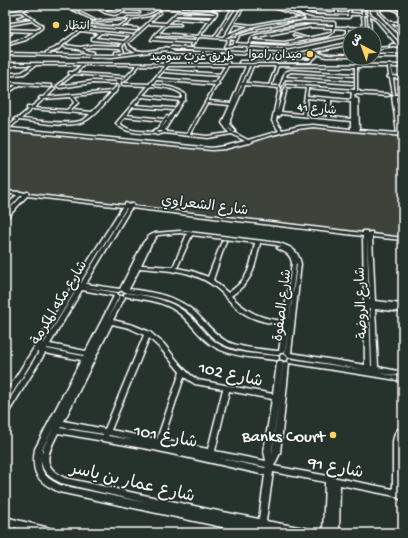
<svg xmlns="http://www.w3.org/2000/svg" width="408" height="538" viewBox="0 0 408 538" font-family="'Gochi Hand','Playpen Sans Arabic',sans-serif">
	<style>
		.built { fill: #3c423a }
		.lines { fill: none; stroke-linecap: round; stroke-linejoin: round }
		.minor-casing { stroke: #fff; stroke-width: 3 }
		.highway-casing { stroke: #fff; stroke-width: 3 }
		.minor { fill: #26332d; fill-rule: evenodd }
		.highway { fill: #26332d; fill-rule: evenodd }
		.poi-dot { fill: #ffd166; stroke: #26332d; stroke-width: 1.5 }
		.labels { text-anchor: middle; stroke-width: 3.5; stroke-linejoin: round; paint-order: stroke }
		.far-poi-label { font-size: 12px; fill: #fff; stroke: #26332d; text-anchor: start }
		.far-street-label { font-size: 12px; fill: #fff; stroke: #26332d }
		.street-label { font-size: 14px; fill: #fff; stroke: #26332d }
		.near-street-label { font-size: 17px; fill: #fff; stroke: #26332d }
		.near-poi-label { font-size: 17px; fill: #fff; stroke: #26332d; text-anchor: end }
	</style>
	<rect width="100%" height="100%" fill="#26332d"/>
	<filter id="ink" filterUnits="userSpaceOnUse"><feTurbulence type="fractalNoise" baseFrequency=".025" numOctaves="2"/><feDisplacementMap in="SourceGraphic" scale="8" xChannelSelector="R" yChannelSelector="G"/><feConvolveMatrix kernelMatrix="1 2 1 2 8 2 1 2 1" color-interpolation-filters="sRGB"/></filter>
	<g filter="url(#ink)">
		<path class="built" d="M313,127L403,135V237L5,190V130L214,150L241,146L282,132L300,128Z"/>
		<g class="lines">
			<defs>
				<g id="minor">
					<path d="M31,5H33L22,11L42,25V28L26,40L5,46V44L24,38L34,32L5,31V29L36,30L40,28V25L33,21L5,26V24L32,20L26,16L21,18L28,19L17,18L25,15L21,12L5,14V12L20,10Z"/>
					<path d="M52,5H61L60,6Z"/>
					<path d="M63,5H66L95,20H93Z"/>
					<path d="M132,5L152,7L149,10L130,8L122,13L114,15L105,13L100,10L112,7H129ZM125,7L128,8C119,13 112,15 103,10L112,8Z"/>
					<path d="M163,5H165L156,13L149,16L132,19L128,24L119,27L118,26L127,23L130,19L96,22L95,21L125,19L128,17C136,18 148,16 155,12C158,10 161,7 163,5Z"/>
					<path d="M184,5L220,7L221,8L220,9L183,6Z"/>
					<path d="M215,5L266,7L265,8L244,7L234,23L252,25L273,21L303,18L304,19C297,21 289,20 282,21C262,23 243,28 225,38H236L238,35L250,31L303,21L334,22L335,23V27H347L348,26L349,27L363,28L362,15H350V17L349,18L312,17L281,8L262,5L281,6L312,15L348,16V15L317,13L290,5H293L317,11L336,13V9L325,5H328L338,9V13H348L349,9L339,5H342L351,9L350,13L362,14V10L353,5H355L364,10V14L368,15H364L365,28H369L368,16L369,15L370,16L371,34H369V30L365,29V34H363V29H349V33L345,37L289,49L250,46L248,49L247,48L248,46L233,45L232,46L224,47L228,39L199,37L192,46L191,45L193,43L151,40L155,34L165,25L149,24L128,43C135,56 153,50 165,48L166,47L167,48L172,47L299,55V53L309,51L318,52C325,57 340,55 350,55V57H326L317,54V56L310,62L240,63L239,62L240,61L309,60L315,55L308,57H302L172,49H169L175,52H219L220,53L219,54H175L168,52L166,50L112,57L5,55V53L112,55L136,52L128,48L126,43L159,12H161L150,22L166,23L176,13L214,14L215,13L210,12L164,8L165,7L210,10L217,13L216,15L200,36L214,37L232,9L227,8L234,9L216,37H223L225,35L242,7ZM177,15L213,16L210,19L174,17ZM173,19L209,21L198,36L159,33L167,25H181L180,24H168ZM303,23L333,24V26L311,25L256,35L252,37L249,44L235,43L240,35L251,32ZM234,24L249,26L228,34ZM311,27L332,28V32L326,34L307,38L294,34L293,35L305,38L284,42L253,40L254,38L257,37ZM335,28L347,29V33L343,36L289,47L251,45L252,42L284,44L327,36L334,32ZM157,35L197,37L194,41L154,38ZM230,39L235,40L232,44L227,45ZM309,53H314L308,55L302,54Z"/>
					<path d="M377,5C387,5 395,8 403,14V16C393,9 393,7 380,9V12L390,22H403V24H391L403,36V38L388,23L378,12V9L385,7Z"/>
					<path d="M396,5L403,6V8Z"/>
					<path d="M275,7L303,17H301L274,8Z"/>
					<path d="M368,8L369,9L370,14L376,18L401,45L400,48L394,47L375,50L376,48L390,47V45C393,43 396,44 398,46L374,18L368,14L367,9Z"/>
					<path d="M127,11L139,12L140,13H125Z"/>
					<path d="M91,21L92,22L82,30L133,35L122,46L124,52L115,54V52L122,51L120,48L93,47L82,48L88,51L93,52L92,54L86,53L78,49L64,47L65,45L80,47L93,45L120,46L123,43L92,40V38L98,33L80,31L57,50L46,54V52L55,48ZM101,33L130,36L124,41L95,38Z"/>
					<path d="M91,25L137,28L138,29L137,30L90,26Z"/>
					<path d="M7,33L8,32L12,33L5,38V36L8,34Z"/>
					<path d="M350,42V44L314,52L313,51Z"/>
					<rect x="374" y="55" width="29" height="2"/>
					<path d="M227,62H229V64L403,65V67H390L392,76L403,77V79L393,78L395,94L394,95L393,94L390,78L387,77L389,76L388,67H357V91H360V92L388,94L390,95L388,96L354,94L355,99L356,98L358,99L359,130L397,133L392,96L394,95H403V97H396L397,104H403V106H397L401,134H403V136L313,127C291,129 271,135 251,142L250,143H248L225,149L212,150L5,130V128H6L16,120L14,119L15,118H18L29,109H27V107H31L41,99L39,98L40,97H43L53,88L55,89L47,97L112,91L118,85L119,86L115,93H114C107,101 94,117 85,121C70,129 36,122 19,120L10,128L212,148L225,146L245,141L232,134L207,138L164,133L157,135L155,134C142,133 125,134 116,123L117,122L148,86L123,85L122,84V83L149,84L165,66L140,65L124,82L123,81V80L137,65H84L76,73L124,76L125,77L124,78L74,74L59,86L92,81L115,82L116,83L115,84L92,83L60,88L57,86L71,74H69V72H73L81,65H36L24,74L5,76V74L22,72L33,65H14L5,71V69L11,65H5V63L226,64ZM168,66H225L220,74L165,70L164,71L165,72L220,76L215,83L157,78ZM228,66H246L231,103L208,101L217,85L219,84L218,83ZM249,66H251L243,83H242ZM253,66H276L269,85L246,83ZM278,66L355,67V90L286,85V86L287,87L306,88L302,114L281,112L287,88L286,87L285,88L277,112L281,88L278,86H271ZM156,80L215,85L187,134L167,132L165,130L183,101L185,100V94C176,87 164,85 152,85ZM241,85H242L235,100ZM245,85L279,88L272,121L279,131L248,140L231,131L227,125L233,132H235V130L230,124V119ZM151,86C162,87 173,88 182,94V97L181,99L143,95ZM308,88L351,92L352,93L351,100L307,96ZM105,93H111L92,112L70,110L78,103L74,96ZM71,97L74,103L67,110L34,108L44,99ZM142,97L180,101L168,119H167L169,117L167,116L164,119L126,115L133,107L173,110L175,109L173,108L135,105ZM307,98L327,100V117L305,115ZM331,100L351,102V119L331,117ZM207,103L230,105L222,123L229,133L207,136L190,134ZM32,109L90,114C87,117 84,120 80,121C65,125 37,120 21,119ZM280,114L351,121V129L313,125L300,126L282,130L276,121L277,116L279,117ZM125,117L163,121L158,129H156L152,132C142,131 127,132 120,123ZM166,121H167L161,129ZM158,131H162L163,132L158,133L156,132Z"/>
					<path d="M291,70L353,74L354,75L353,76L291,72L287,74L286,77L353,82L354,83L353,84L285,79L282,86H280L285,72Z"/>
					<path d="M5,82L51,85L52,86L51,87L20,85L5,95V93L16,85L5,84Z"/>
					<path d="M5,191L19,192H21L25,193L27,192H28L29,194L123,205L126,203L128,204L127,205L131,204H133V206L363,233V231H367V233L370,232H372V234L403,238V240L372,237L375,301L403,304V308L375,304L403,308V312L375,309L378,367L403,372V376L378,373L403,377V381L289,363L288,361L289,359H291L365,370L289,357L285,353L289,326L285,351L284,353H280L279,351L283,325C270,323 256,321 245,314C235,308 228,299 220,291C207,279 193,274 176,271L174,272L172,271L140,268L129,289C153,292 179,296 197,314C206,323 214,334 226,341C241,348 260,349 277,351H279L280,353L279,355H277C258,353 237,352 220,343C209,336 202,326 194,317C178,301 157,296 135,294C133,293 131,293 129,293C124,292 123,289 118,292L84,287L117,293L119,296L108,319L120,296H124V294L126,293C150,296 173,300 191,317C201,327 209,339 222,346C238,354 258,354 276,356H278L279,358L278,360H276C257,358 236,357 218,349C202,341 193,325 180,314C163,300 144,300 124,296L125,297L113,320L133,325L150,332C154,336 160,340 164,344C175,357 183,371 198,380L273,394L277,363L278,361H282L283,363L279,397L283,364L284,362H288L289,364L280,453L274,466L328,476H329L332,477L393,489V441L395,433L401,426L403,425V433L400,436L399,441L401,491L403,493V501L395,496L340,485L339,533H323L325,482L273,472L266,521L310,529L313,530L314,533H290L265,528L272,530L273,533H250L59,492C37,482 31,473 35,449L81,360L45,353L7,415L5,416V407L39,352L38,351L7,402L5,403V394L122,207L27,196L7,218H5V214L23,195H21L7,211H5V207L17,195L5,193ZM126,208H127L81,283L79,284ZM131,208L363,236L365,365L291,353L301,264C298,250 291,247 279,243L180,231L155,233L149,236L143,243L120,289L86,284ZM180,233L187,234L173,267L141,265L151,244L156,238L155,237L158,235ZM192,235L255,243C250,267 250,278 228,293L213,280L226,241L224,240L222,241L208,277L192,271L177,268ZM367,236L370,300H369ZM260,243L276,245L282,247H279L277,248C284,253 290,252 292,263L283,321C260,318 248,313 231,296C254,280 254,269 260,243ZM296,263L297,264L289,322ZM77,288V289L44,343H43ZM82,290L114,296L102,320L86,351L50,344ZM369,308H370L372,366H371ZM112,324L129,328L144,335L105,429L64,421ZM149,338L161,349L180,372L157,439L111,430ZM47,348L84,355L83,356L47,349ZM184,377L195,384L223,389L208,449L163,440ZM229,391L272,399L264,451L266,461L215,451ZM279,397L272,453V454V451ZM55,425L43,448L42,454V449ZM61,427L103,434V435L60,428ZM58,433L154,450L265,475L259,519L208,509L65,478C40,466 48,453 58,433ZM109,435L133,440L108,436ZM219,458L266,467L265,468ZM41,460C42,473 51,478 61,483L147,503L60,485C48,479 40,474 41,460Z"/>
					<path d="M5,517L53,529L56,530L57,533H37L5,525Z"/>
				</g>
				<path id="highway" d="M5,520C11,523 14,527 17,533H5Z"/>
			</defs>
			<use href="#minor" class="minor-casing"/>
			<use href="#highway" class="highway-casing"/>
			<use href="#minor" class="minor"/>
			<use href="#highway" class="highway"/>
		</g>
	</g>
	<g class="poi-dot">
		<circle cx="56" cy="25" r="4"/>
		<circle cx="310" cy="54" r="4"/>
		<circle cx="333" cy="435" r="4"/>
	</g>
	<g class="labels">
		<g class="far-poi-label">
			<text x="64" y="29">انتظار</text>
			<text x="302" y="58" text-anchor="end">ميدان راموا</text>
		</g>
		<g class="far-street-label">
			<text x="192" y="60">طريق غرب سوميد</text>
			<text transform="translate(317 108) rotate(5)" y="4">شارع 41</text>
		</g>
		<g class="street-label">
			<text transform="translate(205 204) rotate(7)" y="5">شارع الشعراوي</text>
			<text transform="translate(58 302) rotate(-59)" y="5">شارع مكه المكرمة</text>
			<text transform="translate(360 303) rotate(-92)" y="5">شارع الروضة</text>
			<text transform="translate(281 305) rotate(-83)" y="5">شارع الصفوة</text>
		</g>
		<g class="near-street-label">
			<text transform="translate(231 373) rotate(13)" y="6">شارع 102</text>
			<text transform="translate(166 435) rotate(11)" y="6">شارع 101</text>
			<text transform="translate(336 466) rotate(11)" y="6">شارع 91</text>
			<text transform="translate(133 481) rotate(13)" y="6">شارع عمار بن ياسر</text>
		</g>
		<g class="near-poi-label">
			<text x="325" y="441">Banks Court</text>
		</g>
	</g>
	<rect width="408" height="538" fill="none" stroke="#26332d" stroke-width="20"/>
	<rect x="10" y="10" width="388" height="518" fill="none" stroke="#fff" stroke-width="1.5" filter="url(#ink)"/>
	<g transform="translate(362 46) rotate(319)"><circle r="19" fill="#26332d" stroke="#7d8581"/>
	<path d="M0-3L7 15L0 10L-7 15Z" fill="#ffd166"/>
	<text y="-6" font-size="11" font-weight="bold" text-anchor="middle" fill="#ffffff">ش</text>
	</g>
</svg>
